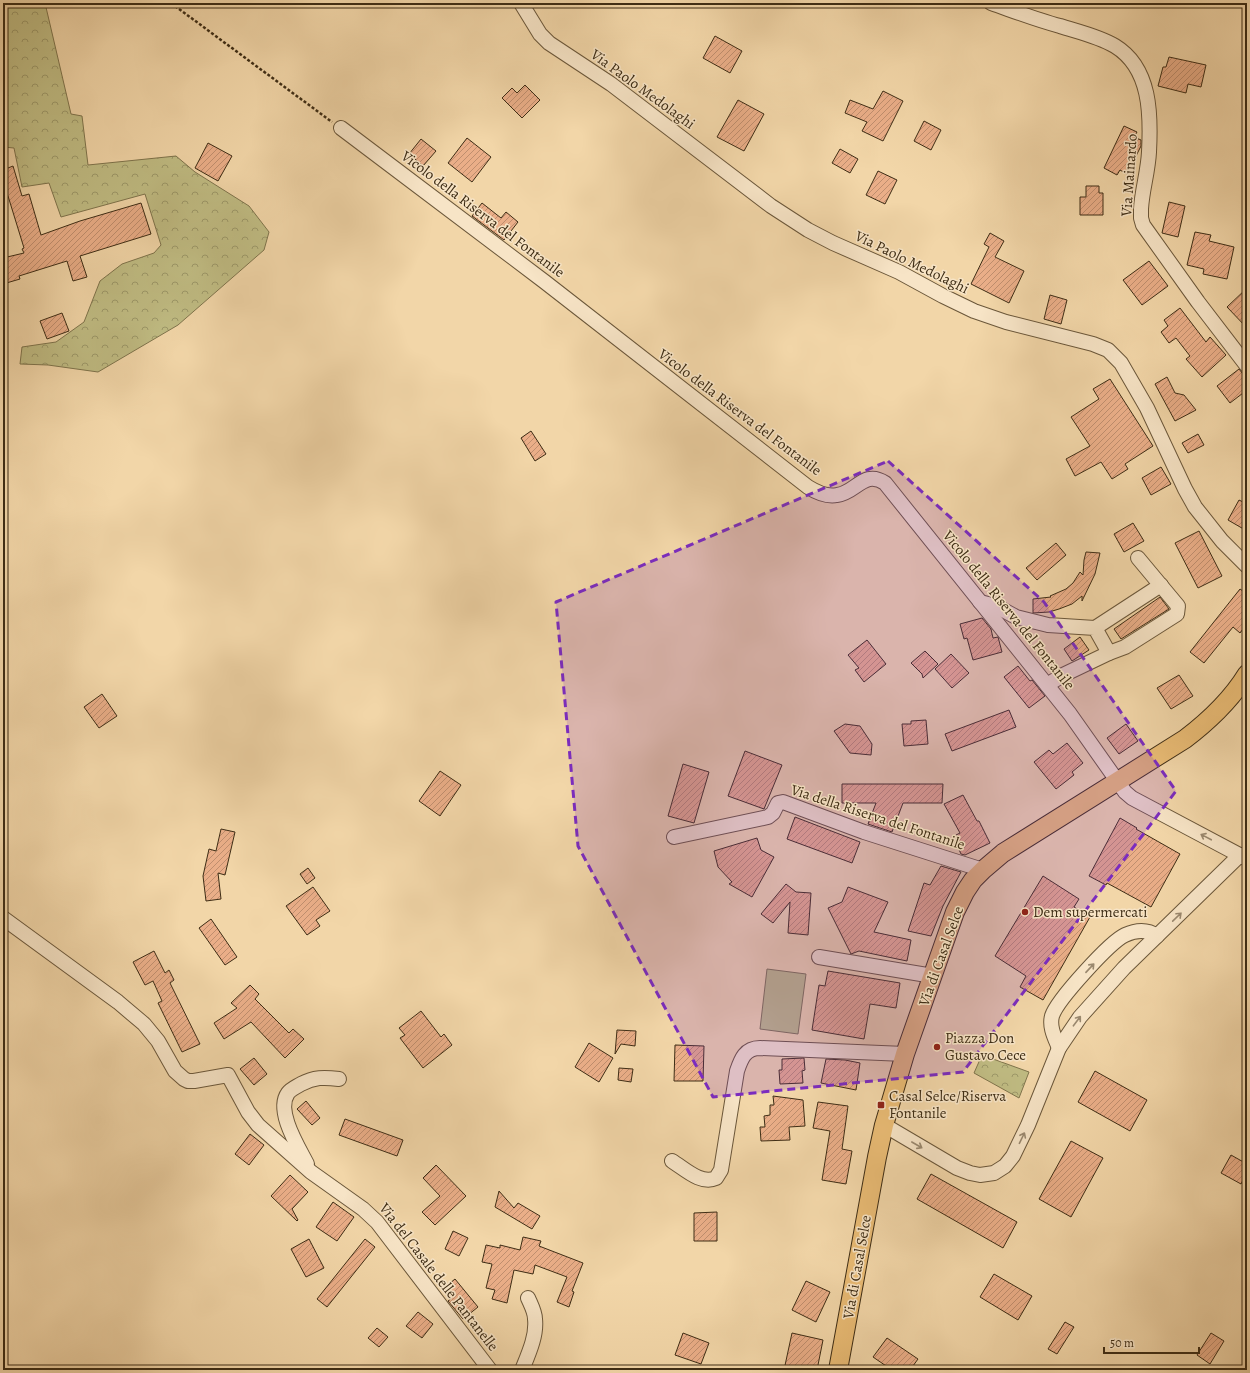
<svg xmlns="http://www.w3.org/2000/svg" width="1250" height="1373" viewBox="0 0 1250 1373" font-family="Alegreya,serif">
	<style>
		.forest { fill: url(#forest-crowns); stroke: #7f744c }
		.garden { fill: #c0bc83; stroke: #7f744c }
		.building { fill: url(#building-hatch); stroke: #3e2d15 }
		.lines { fill: none; stroke-linecap: round; stroke-linejoin: round }
		.minor-casing { stroke: #6b573a; stroke-width: 16 }
		.major-casing { stroke: #3e2d15; stroke-width: 20 }
		.path { stroke: #3e2d15; stroke-width: 2.5; stroke-dasharray: 3 2; stroke-linecap: butt }
		.minor { stroke: #f7e4c6; stroke-width: 14 }
		.major { stroke: #e9bb74; stroke-width: 18 }
		.oneway { stroke: #9a886e }
		.marked { fill: #7b2cbf; fill-opacity: 0.2; stroke: #7b2cbf; stroke-width: 3; stroke-dasharray: 8 5; stroke-linejoin: round }
		.poi-dot { fill: #8f2418; stroke: #f7e4c6; stroke-width: 1.5 }
		.labels { text-anchor: middle; stroke-width: 3; stroke-linejoin: round; paint-order: stroke }
		.street-label { font-size: 15px; fill: #3e2d15; stroke: #f7e4c6 }
		.poi-label { font-size: 15px; fill: #3e2d15; stroke: #f7e4c6; text-anchor: start }
	</style>
	<defs>
		<pattern id="forest-crowns" width="20" height="18" patternUnits="userSpaceOnUse"><rect width="20" height="18" fill="#c0bc83"/><path d="M2 6a3 3 0 1 1 6 0M12 15a3 3 0 1 1 6 0" fill="none" stroke="#9d996a"/></pattern>
		<pattern id="building-hatch" width="6" height="6" patternUnits="userSpaceOnUse"><rect width="6" height="6" fill="#eaae88"/><path d="M-1 1l2-2M0 6l6-6M5 7l2-2" fill="none" stroke="#bf8e6e"/></pattern>
	</defs>
	<rect width="100%" height="100%" fill="#f2d6a8"/>
	<filter id="stains"><feTurbulence type="fractalNoise" baseFrequency=".005" numOctaves="4"/><feColorMatrix values="0 0 0 0 .2 0 0 0 0 .09 0 0 0 0 .02 0 0 0 .5 -.17"/></filter>
	<radialGradient id="worn" r=".72"><stop offset=".6" stop-color="#630" stop-opacity="0"/><stop offset="1" stop-color="#630" stop-opacity=".3"/></radialGradient>
	<g class="forest">
		<path d="M3,3H45L71,114L82,116L88,165L176,156L195,172L249,206L269,232L264,250L178,325L98,372L48,365L20,364L22,347L56,342L84,322L100,281L122,264L154,253L161,245L145,194L61,217L49,183L22,187L14,148L3,147Z"/>
		<path d="M982,1055L1029,1072L1019,1098L974,1073Z"/>
	</g>
	<path class="garden" d="M767,969L806,974L798,1034L760,1029Z"/>
	<g class="building">
		<path d="M715,36L742,51L730,73L703,58Z"/>
		<path d="M1169,57L1206,65L1201,87L1188,84L1186,93L1158,86L1163,67H1166Z"/>
		<path d="M525,85L540,100L522,118L502,98L512,88L517,93Z"/>
		<path d="M883,91L903,101L883,141L862,131L867,122L845,113L850,100L873,109Z"/>
		<path d="M738,100L764,114L744,151L717,137Z"/>
		<path d="M924,121L941,130L931,150L914,141Z"/>
		<path d="M1124,126L1137,132L1134,137L1141,140V146L1127,174L1120,170L1117,175L1104,168Z"/>
		<path d="M467,138L491,157L472,182L448,163Z"/>
		<path d="M421,139L436,151L423,166L409,154Z"/>
		<path d="M208,143L232,156L218,181L195,168Z"/>
		<path d="M840,149L858,159L850,173L832,163Z"/>
		<path d="M13,166L22,196L29,194L41,235L80,221L141,203L151,234L80,256L87,277L73,281L67,261L19,276L20,279L3,284V258L24,253L22,249L24,248L8,196L3,197V170Z"/>
		<path d="M878,171L897,180L885,204L866,195Z"/>
		<path d="M1086,186H1099V193H1103V215H1080V197H1086Z"/>
		<path d="M1169,202L1185,206L1178,237L1162,233Z"/>
		<path d="M482,203L501,218L506,212L518,222L504,240L472,216Z"/>
		<path d="M1195,232L1211,235L1209,241L1234,247L1227,279L1203,274L1204,269L1187,265Z"/>
		<path d="M990,233L1004,241L995,257L1024,271L1009,303L971,284L989,247L984,244Z"/>
		<path d="M1149,261L1168,286L1142,305L1123,280Z"/>
		<path d="M1247,288V328L1227,307Z"/>
		<path d="M1050,295L1067,300L1061,324L1044,319Z"/>
		<path d="M1180,308L1206,342L1210,337L1226,355L1202,377L1186,359L1190,356L1176,338L1169,343L1161,332L1168,326L1164,320Z"/>
		<path d="M62,313L69,331L47,339L40,321Z"/>
		<path d="M1239,369L1247,379V390L1230,403L1217,386Z"/>
		<path d="M1167,377L1175,393L1184,395L1196,410L1175,421L1155,384Z"/>
		<path d="M1110,379L1153,446L1125,464L1128,469L1112,479L1101,462L1075,476L1066,459L1090,446L1071,417L1099,399L1093,389Z"/>
		<path d="M531,431L546,454L535,461L521,438Z"/>
		<path d="M1198,434L1204,445L1188,453L1182,443Z"/>
		<path d="M1161,467L1171,484L1151,495L1142,478Z"/>
		<path d="M1239,500L1247,504V531L1228,520Z"/>
		<path d="M1133,523L1144,541L1124,552L1114,534Z"/>
		<path d="M1199,531L1222,576L1198,588L1175,543Z"/>
		<path d="M1056,543L1066,555L1037,580L1026,568Z"/>
		<path d="M1086,552L1100,553L1095,574L1082,601V596L1072,604L1059,609L1049,612L1033,613V599L1051,597L1050,596L1066,589L1073,583L1080,572L1083,575L1084,560Z"/>
		<path d="M1240,589L1247,594V624L1240,633L1233,627L1204,663L1190,652Z"/>
		<path d="M1160,597L1169,609L1121,639L1114,629Z"/>
		<path d="M982,618L991,629L993,638L998,637L1002,652L973,660L967,638L964,639L960,624Z"/>
		<path d="M1080,637L1089,650L1072,661L1064,649Z"/>
		<path d="M867,640L886,664L864,682L855,670L859,668L848,655Z"/>
		<path d="M925,651L938,664L923,678L922,674L911,663Z"/>
		<path d="M951,654L969,673L952,688L935,669Z"/>
		<path d="M1018,666L1030,681L1032,680L1045,696L1029,708L1004,677Z"/>
		<path d="M1179,675L1193,696L1171,709L1157,688Z"/>
		<path d="M102,694L117,716L99,728L84,707Z"/>
		<path d="M1009,710L1016,727L952,751L945,734Z"/>
		<path d="M926,720L928,744L904,746L902,724H911V721Z"/>
		<path d="M845,724L860,726L872,744L871,755L850,753L834,731Z"/>
		<path d="M1126,724L1138,741L1119,754L1107,738Z"/>
		<path d="M1067,743L1083,763L1072,772L1074,775L1056,789L1034,762L1049,750L1053,754Z"/>
		<path d="M745,751L782,765L764,809L728,796Z"/>
		<path d="M683,764L709,772L694,823L668,816Z"/>
		<path d="M440,771L461,785L440,816L419,801Z"/>
		<path d="M842,784H943L942,803H903L892,832L868,824L876,803H842Z"/>
		<path d="M963,795L977,821H979L990,843L965,855L961,854L955,841L958,839L956,835L960,833L944,804Z"/>
		<path d="M795,817L860,842L852,863L787,839Z"/>
		<path d="M1120,818L1137,828L1136,829L1180,854L1151,907L1107,883L1106,885L1089,876Z"/>
		<path d="M221,829L235,832L225,875L218,873L221,899L206,901L203,876L209,849L216,851Z"/>
		<path d="M757,838L761,850L774,857L752,897L729,884L732,882L718,867L714,851Z"/>
		<path d="M941,866L961,872L943,906L931,936L908,931L924,883L930,885Z"/>
		<path d="M308,868L315,878L307,884L300,874Z"/>
		<path d="M1043,876L1079,899L1074,907L1090,917L1043,1000L1020,987L1026,976L995,956Z"/>
		<path d="M786,884L796,892L811,893L808,935L788,933L790,902L773,923L761,914Z"/>
		<path d="M313,887L330,911L316,920L320,926L307,935L286,906Z"/>
		<path d="M848,887L888,902L874,932L911,940L907,961L859,951L851,954L828,908L842,902Z"/>
		<path d="M211,919L237,957L225,965L199,928Z"/>
		<path d="M154,951L165,973L169,970L174,980L170,983L200,1044L182,1052L158,1003L162,1001L153,981L145,985L133,962Z"/>
		<path d="M828,971L900,983L896,1008L870,1004L864,1039L812,1030L819,985L825,986Z"/>
		<path d="M250,985L259,994L255,999L289,1033L293,1029L304,1039L285,1058L251,1022L224,1039L214,1023L237,1008L231,1003Z"/>
		<path d="M421,1011L441,1037L444,1034L452,1045L423,1068L400,1038L405,1035L399,1028Z"/>
		<path d="M617,1030L636,1031L635,1046L621,1044L615,1054Z"/>
		<path d="M589,1043L613,1058L599,1082L575,1067Z"/>
		<path d="M675,1045L704,1046L703,1081H674Z"/>
		<path d="M254,1058L267,1074L254,1085L240,1069Z"/>
		<path d="M804,1058L805,1070L802,1071L803,1083L780,1084L779,1070H782V1059Z"/>
		<path d="M826,1059L845,1060L860,1063L856,1090L821,1083Z"/>
		<path d="M619,1068L633,1069L631,1082L618,1080Z"/>
		<path d="M1095,1071L1147,1100L1130,1131L1078,1102Z"/>
		<path d="M773,1096L803,1100L805,1126L789,1127L790,1140L761,1141L760,1127H765L764,1116L770,1115V1105H774Z"/>
		<path d="M306,1101L320,1118L312,1125L297,1109Z"/>
		<path d="M818,1102L848,1106L842,1149L852,1151L846,1184L822,1180L830,1131L813,1128Z"/>
		<path d="M345,1119L403,1140L397,1156L339,1135Z"/>
		<path d="M250,1134L264,1145L249,1165L235,1154Z"/>
		<path d="M1071,1141L1103,1158L1071,1217L1039,1199Z"/>
		<path d="M1231,1155L1247,1164V1172L1241,1184L1221,1173Z"/>
		<path d="M436,1165L466,1196L435,1225L422,1212L440,1196L423,1178Z"/>
		<path d="M931,1174L1017,1222L1003,1248L917,1199Z"/>
		<path d="M290,1175L308,1192L292,1209L298,1220L297,1221L271,1196Z"/>
		<path d="M499,1191L514,1208L518,1203L540,1216L532,1229L495,1207Z"/>
		<path d="M333,1202L354,1217L337,1241L316,1227Z"/>
		<path d="M717,1212V1241H694V1213Z"/>
		<path d="M453,1231L468,1238L459,1256L445,1249Z"/>
		<path d="M523,1237L541,1241L539,1246L583,1263L572,1291L574,1292L569,1307L557,1302L567,1277L535,1265L533,1274L514,1270L507,1303L492,1299L495,1290L486,1288L492,1264L482,1262L486,1245L500,1248V1245L520,1250Z"/>
		<path d="M309,1239L324,1268L306,1277L291,1249Z"/>
		<path d="M365,1239L375,1247L327,1307L317,1299Z"/>
		<path d="M994,1274L1032,1296L1018,1320L980,1297Z"/>
		<path d="M455,1279L478,1307L463,1319L448,1301L452,1298L444,1288Z"/>
		<path d="M806,1281L830,1292L816,1322L792,1310Z"/>
		<path d="M418,1312L433,1324L422,1338L406,1326Z"/>
		<path d="M1065,1322L1074,1327L1057,1354L1048,1349Z"/>
		<path d="M377,1328L388,1337L379,1347L368,1338Z"/>
		<path d="M683,1333L709,1343L701,1364L675,1355Z"/>
		<path d="M792,1333L823,1340L817,1370H784Z"/>
		<path d="M1211,1333L1224,1341L1210,1364L1197,1355Z"/>
		<path d="M887,1338L918,1359L910,1370H892L873,1357Z"/>
	</g>
	<g class="lines">
		<defs>
			<g id="minor">
				<path d="M521,3L540,34L549,43L611,84L771,206L808,230L833,243L899,272L943,296L974,311L1006,322L1093,344L1108,350L1121,363L1147,408L1185,489L1195,507L1222,541L1247,566"/>
				<path d="M991,3C1014,11 1037,20 1060,26C1079,32 1098,36 1115,46C1151,68 1151,115 1149,152C1148,172 1142,190 1141,209V218L1143,225L1198,302L1247,366"/>
				<path d="M341,128L545,282L808,487C816,492 827,497 837,495C856,493 864,469 885,483L1070,714L1125,792L1132,798L1247,859"/>
				<path d="M980,602L996,606L1016,617L1048,625L1095,628L1109,653"/>
				<path d="M1095,628L1161,585"/>
				<path d="M1047,685L1063,675L1109,653L1125,647L1177,614L1178,606L1138,558"/>
				<path d="M674,837L768,817L773,813L778,803L783,802L864,832L983,870"/>
				<path d="M3,918L118,1002L144,1024L158,1041L175,1071L184,1079L188,1081H194L228,1075L248,1112L258,1125L311,1172L363,1209L377,1222L490,1370"/>
				<path d="M819,957L933,976"/>
				<path d="M1059,1048C1055,1038 1049,1027 1052,1016C1057,1000 1110,942 1125,935C1136,930 1147,929 1157,936"/>
				<path d="M884,1125L957,1168L970,1173L980,1175L994,1173L1005,1166L1013,1156L1028,1125L1059,1048L1080,1017L1124,968L1240,855"/>
				<path d="M672,1161C685,1169 701,1185 716,1178L721,1170L737,1071C741,1059 745,1048 760,1048L905,1054"/>
				<path d="M307,1164C299,1148 275,1111 288,1093C291,1089 296,1087 301,1084C314,1077 324,1077 339,1079"/>
				<path d="M522,1370C528,1355 537,1336 535,1319C535,1312 531,1305 528,1298"/>
			</g>
			<path id="major" d="M838,1370L877,1157L884,1125L905,1054L955,912L965,892L973,880L983,870L1003,853L1185,739C1210,720 1231,700 1247,674"/>
		</defs>
		<use href="#minor" class="minor-casing"/>
		<use href="#major" class="major-casing"/>
		<path class="path" d="M171,3L332,122"/>
		<use href="#minor" class="minor"/>
		<use href="#major" class="major"/>
	</g>
	<defs><path id="oneway-shaft" d="M-6 0H5M1.5-3L5.5 0L1.5 3" fill="none" stroke-width="1.6" stroke-linecap="round" stroke-linejoin="round"/></defs>
	<g class="oneway">
		<use href="#oneway-shaft" transform="translate(1206 837) rotate(-152)"/>
		<use href="#oneway-shaft" transform="translate(1177 917) rotate(-44)"/>
		<use href="#oneway-shaft" transform="translate(1090 968) rotate(-47)"/>
		<use href="#oneway-shaft" transform="translate(1077 1021) rotate(-53)"/>
		<use href="#oneway-shaft" transform="translate(1022 1138) rotate(-64)"/>
		<use href="#oneway-shaft" transform="translate(917 1145) rotate(30)"/>
	</g>
	<path class="marked" d="M888,461L1044,602L1176,791L963,1072L713,1097L578,846L556,602Z"/>
	<g class="poi-dot">
		<circle cx="1025" cy="912" r="4"/>
		<circle cx="937" cy="1047" r="4"/>
		<rect x="877" y="1101" width="8" height="8" rx="2"/>
	</g>
	<g class="labels">
		<g class="street-label">
			<text transform="translate(643 89) rotate(36)" y="5">Via Paolo Medolaghi</text>
			<text transform="translate(1129 175) rotate(-86)" y="5">Via Mainardo</text>
			<text transform="translate(483 214) rotate(37)" y="5">Vicolo della Riserva del Fontanile</text>
			<text transform="translate(912 262) rotate(26)" y="5">Via Paolo Medolaghi</text>
			<text transform="translate(740 412) rotate(37)" y="5">Vicolo della Riserva del Fontanile</text>
			<text transform="translate(1009 610) rotate(51)" y="5">Vicolo della Riserva del Fontanile</text>
			<text transform="translate(878 817) rotate(18)" y="5">Via della Riserva del Fontanile</text>
			<text transform="translate(941 956) rotate(-70)" y="5">Via di Casal Selce</text>
			<text transform="translate(857 1267) rotate(-80)" y="5">Via di Casal Selce</text>
			<text transform="translate(439 1277) rotate(52)" y="5">Via del Casale delle Pantanelle</text>
		</g>
		<g class="poi-label">
			<text x="1033" y="917">Dem supermercati</text>
			<text x="945" y="1043">Piazza Don<tspan x="945" dy="17">Gustavo Cece</tspan></text>
			<text x="889" y="1101">Casal Selce/Riserva<tspan x="889" dy="17">Fontanile</tspan></text>
		</g>
	</g>
	<rect width="1250" height="1373" fill="none" stroke="#f2d6a8" stroke-width="16"/>
	<rect x="4" y="4" width="1242" height="1365" fill="none" stroke="#3e2d15" stroke-width="2"/>
	<rect x="8" y="8" width="1234" height="1357" fill="none" stroke="#3e2d15"/>
	<path d="M1104 1347v6h95v-6" fill="none" stroke="#3e2d15" stroke-width="2"/>
	<text x="1110" y="1347" font-size="12" fill="#3e2d15" stroke="#f7e4c6" stroke-width="3" paint-order="stroke">50 m</text>
	<rect width="100%" height="100%" filter="url(#stains)"/>
	<rect width="100%" height="100%" fill="url(#worn)"/>
</svg>
